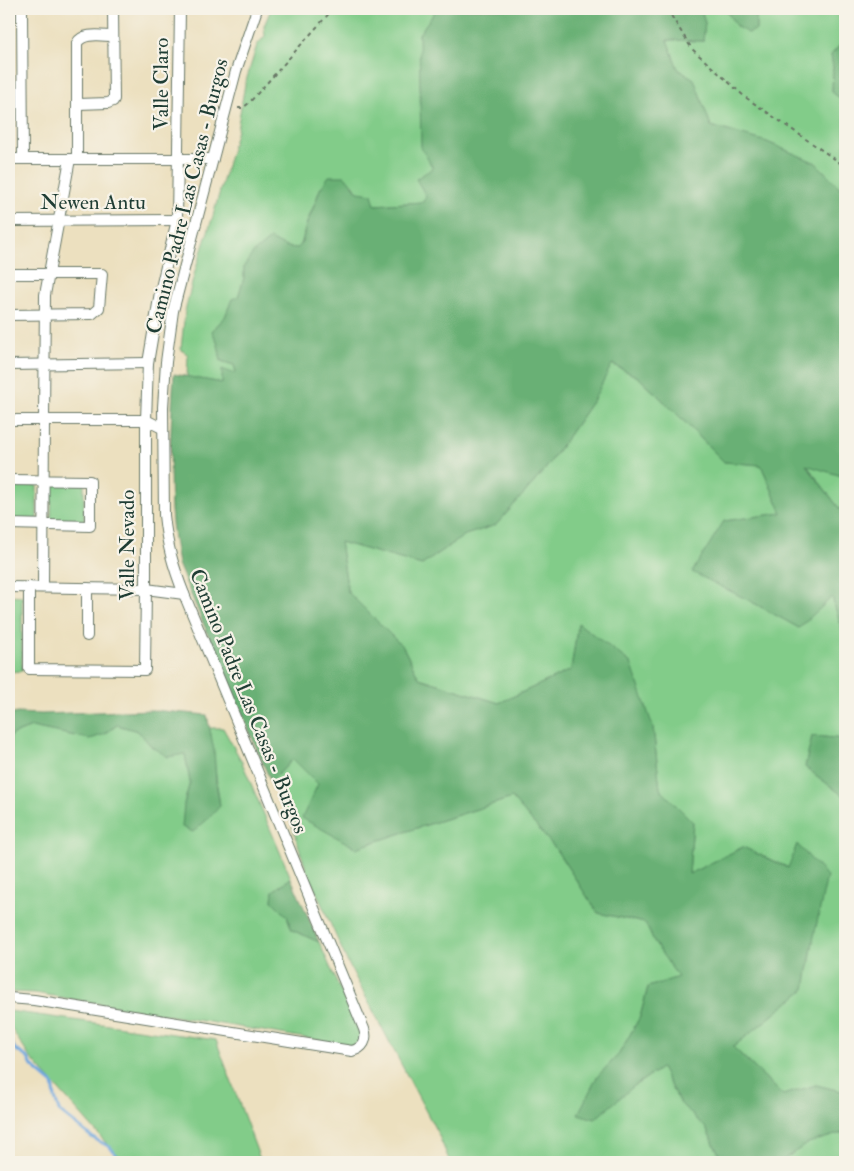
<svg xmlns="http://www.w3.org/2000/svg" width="854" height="1171" viewBox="0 0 854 1171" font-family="'IM FELL Double Pica',serif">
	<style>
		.green { fill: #82cc89; stroke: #50845e }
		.forest { fill: #69b075; stroke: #447654 }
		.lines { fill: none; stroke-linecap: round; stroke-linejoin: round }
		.stream { stroke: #70a8df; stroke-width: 3 }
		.minor-casing { stroke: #677665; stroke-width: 12 }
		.path { stroke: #677665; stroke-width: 2; stroke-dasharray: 4 4; stroke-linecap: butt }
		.minor { stroke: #fff; stroke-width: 10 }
		.labels { text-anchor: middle; stroke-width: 4.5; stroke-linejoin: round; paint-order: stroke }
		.street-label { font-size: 21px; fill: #1f3d34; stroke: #f7f3e8 }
	</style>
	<rect width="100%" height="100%" fill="#f7f3e8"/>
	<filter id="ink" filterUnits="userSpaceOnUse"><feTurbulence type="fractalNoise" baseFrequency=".02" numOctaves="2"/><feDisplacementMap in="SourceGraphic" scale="10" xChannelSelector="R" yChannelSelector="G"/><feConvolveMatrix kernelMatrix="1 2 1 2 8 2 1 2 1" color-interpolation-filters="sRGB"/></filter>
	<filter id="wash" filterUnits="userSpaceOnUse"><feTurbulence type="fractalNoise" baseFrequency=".0096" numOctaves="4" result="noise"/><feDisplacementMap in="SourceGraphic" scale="20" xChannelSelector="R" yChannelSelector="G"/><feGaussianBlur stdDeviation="1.12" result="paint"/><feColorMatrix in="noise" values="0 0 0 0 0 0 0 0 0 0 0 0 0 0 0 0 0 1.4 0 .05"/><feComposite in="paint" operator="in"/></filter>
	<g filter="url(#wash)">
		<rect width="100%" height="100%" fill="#ece0bf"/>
		<g class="green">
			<path d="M271,9H437L419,34L430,163L433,168L426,196L423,202L375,205L358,192L353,184L320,189C316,202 310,213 306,225C303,233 304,241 298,249L286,247L271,240L244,266V278L238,297L232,299L225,317L212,331L218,344L221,361L234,365L236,372L232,373L223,383L187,377L188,355L181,349L185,311L195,271L213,216L237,130L245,84L257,45L265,36L264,26Z"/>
			<path d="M701,9H725L737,27L756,30V14L766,9H834L842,21L845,22V40L831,55L833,67L832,92L845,102V193L816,163L767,142L711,126L694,79L678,69L667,40L703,41L705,23Z"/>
			<path d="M611,364L638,377L675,412L724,462L761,465L782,513L724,521L752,602L799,628L832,597L845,639V739L812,736L805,767L845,797V1092L816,1085L783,1095L733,1047L805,989L813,941L797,844L789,868L743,847L689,874L693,822L660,789L653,727L578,624L571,670L499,703L419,678L403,647L348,592L340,542L422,565L465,535L496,525L544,471L594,399Z"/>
			<path d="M806,464L845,477V516Z"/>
			<path d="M84,483V523L51,521L52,484Z"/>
			<path d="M9,485H37V521L9,520Z"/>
			<path d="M9,595L22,596V671L9,672Z"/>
			<path d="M117,725L138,731L152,747L185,754L190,782L184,804L220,806C216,780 214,753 209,728H223L241,760L291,878L273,891L272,901L287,916L292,930L319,942L361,1036L360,1041L353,1046L35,993L9,992V746L11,735L32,727L90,739L105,734Z"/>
			<path d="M293,759L318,784L356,848L417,828L512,798L555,848L598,913L645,923L656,945L679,977L648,987L640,1017L619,1054L597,1077L634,1086L661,1068L680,1103L706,1128L723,1162H450L439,1136L348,963L306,869L291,822L271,782Z"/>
			<path d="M9,1011L216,1040L261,1162H123L29,1056L9,1025Z"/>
			<path d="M845,1132V1162H780L808,1143Z"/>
		</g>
		<g class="forest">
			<path d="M437,9H701L705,23L703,41L667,40L678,69L694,79L711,126L767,142L816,163L845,193V477L806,465L845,516V639L832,597L799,628L752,602L692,572L724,521L782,513L761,465L724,462L675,412L638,377L612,364L594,399L544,471L496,525L465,535L422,565L340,542L348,592L403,647L419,678L499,703L571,670L578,623L631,663L653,727L660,789L693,822L689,874L743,847L788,868L797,844L827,876L813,941L805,989L733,1047L783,1095L816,1085L845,1092V1132L808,1143L780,1162H723L706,1128L680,1103L661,1068L634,1086L595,1119L578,1114L597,1077L619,1054L640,1017L648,987L678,977L656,945L645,923L598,913L555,848L512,798L417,828L356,848L302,818L318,784L293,759L271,782L178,564C175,546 172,528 171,510C169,465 171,419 174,374L222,383V369L232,373L236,372L234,365L221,361L218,344L212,331L225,317L232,299L238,297L244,278V266L253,253L270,239L286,247L298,248L302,243L306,226L316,201L320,189L329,176H345L358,192L372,194L375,205L423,202L426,196L416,179L433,168L421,148L419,34Z"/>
			<path d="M725,9H766L756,14V30L748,33L737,27Z"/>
			<path d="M845,40V102L832,92L833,67L831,55Z"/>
			<path d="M152,710L207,715L214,750L216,782L220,806L209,818L193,832L182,827L184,804L190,782L185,754L168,757L152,747L138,731L117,725L105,734L90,739L32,727L11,735L9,746V715L17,713L42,714Z"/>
			<path d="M812,736L845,739V797L805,767Z"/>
			<path d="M291,878L319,942L292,930L287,916L272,901L273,891Z"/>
		</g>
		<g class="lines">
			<path class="stream" d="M9,1038L15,1049L28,1058L32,1066L53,1084L55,1098L59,1111L93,1138L110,1147L122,1162"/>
		</g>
	</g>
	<g filter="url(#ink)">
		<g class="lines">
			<defs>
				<g id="minor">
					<path d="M22,9L23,159"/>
					<path d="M78,104L108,103L113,101L114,99L113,9"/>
					<path d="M9,159H213"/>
					<path d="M77,159V43C83,32 102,36 113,36"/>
					<path d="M9,221L177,220"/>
					<path d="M9,274H102L99,308L92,314L9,315"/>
					<path d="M9,365L148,363"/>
					<path d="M9,420H146L162,428"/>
					<path d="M9,480L90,481V526L9,524"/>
					<path d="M9,587L146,589L184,594"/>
					<path d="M29,587V669L145,670L146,589V420L148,363L160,292L177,220L180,9"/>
					<path d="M43,587L44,420L45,295L70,159"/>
					<path d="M87,588V636"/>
					<path d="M9,998L34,1000L352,1051C363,1048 368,1040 364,1029L184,594C173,566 167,545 164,515L163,407L166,362L173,311L236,71L257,9"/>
				</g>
			</defs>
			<use href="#minor" class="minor-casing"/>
			<g class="path">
				<path d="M667,9L692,49L745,97L839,162L845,169"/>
				<path d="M238,108H243L249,103L333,9"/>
			</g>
			<use href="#minor" class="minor"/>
		</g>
	</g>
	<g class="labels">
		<g class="street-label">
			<text transform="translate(161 84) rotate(-90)" y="7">Valle Claro</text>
			<text transform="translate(187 196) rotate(-76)" y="7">Camino Padre Las Casas - Burgos</text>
			<text x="93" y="209">Newen Antu</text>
			<text transform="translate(127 545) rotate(-90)" y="7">Valle Nevado</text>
			<text transform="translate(249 701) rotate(68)" y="7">Camino Padre Las Casas - Burgos</text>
		</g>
	</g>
	<rect width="854" height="1171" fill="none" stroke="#f7f3e8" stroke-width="30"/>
</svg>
